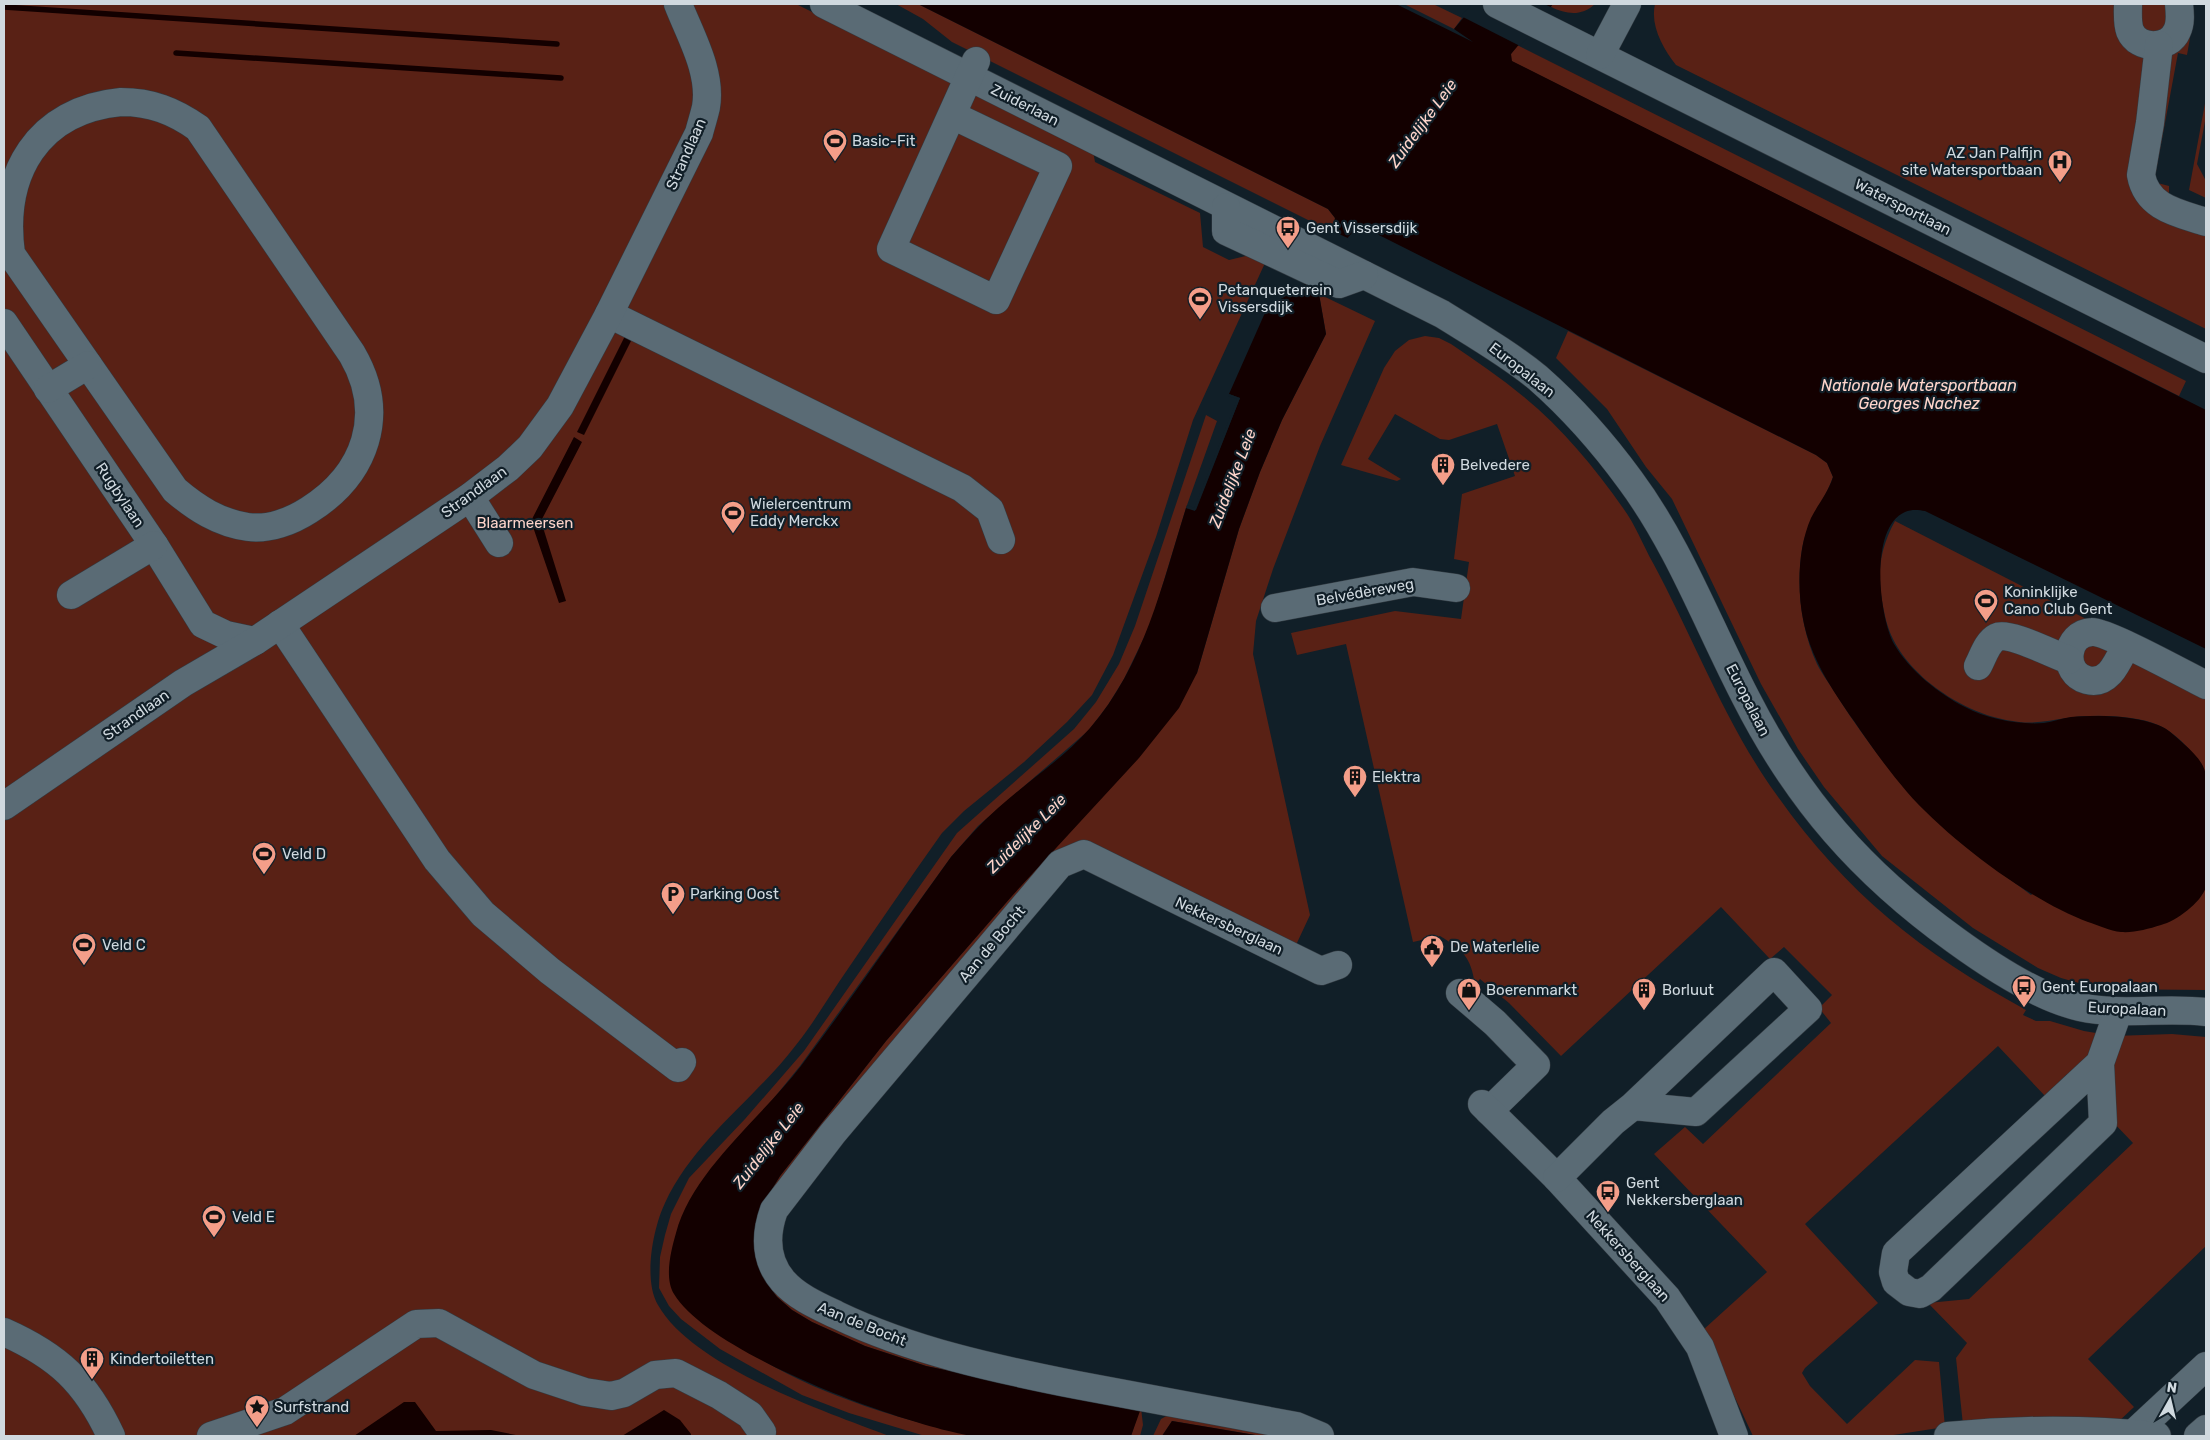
<svg xmlns="http://www.w3.org/2000/svg" width="2210" height="1440" viewBox="0 0 2210 1440" font-family="Rubik,sans-serif">
	<style>
		.green { fill: #592115 }
		.water { fill: #130000 }
		.pier { fill: #111f28 }
		.lines { fill: none; stroke-linecap: round; stroke-linejoin: round }
		.stream { stroke: #130000; stroke-width: 5.5 }
		.minor-casing { stroke: #323b42; stroke-width: 29 }
		.minor { stroke: #5a6b75; stroke-width: 28 }
		.labels { text-anchor: middle; stroke-width: 4.5; stroke-linejoin: round; paint-order: stroke }
		.street-label { font-size: 15px; fill: #d0d9df; stroke: #111f28 }
		.poi-label { font-size: 15px; fill: #d0d9df; stroke: #111f28; text-anchor: start }
		.park-label { font-size: 15px; fill: #fcd3c9; stroke: #111f28 }
		.water-label { font-size: 16px; font-style: italic; fill: #fed5cb; stroke: #111f28 }
	</style>
	<rect width="100%" height="100%" fill="#111f28"/>
	<g class="green">
		<path d="M4,4H796L1093,151L1095,162L1200,213L1203,247L1229,260L1250,255L1265,263L1193,420L1156,537L1113,655L1092,695L1067,722L1024,762L964,811L942,833C907,882 873,932 839,982C825,1003 812,1025 796,1045C755,1099 694,1140 665,1203C653,1228 643,1280 658,1305C693,1367 824,1411 889,1436H4Z"/>
		<path d="M896,4H918L1328,209L1335,218L1332,232L952,42L923,19Z"/>
		<path d="M1404,4H1433L1462,18L1454,29Z"/>
		<path d="M1553,4H1595C1581,17 1566,14 1551,7Z"/>
		<path d="M1655,4H2122L2139,50L2145,60L2131,162L2206,233V329L1676,65C1663,48 1650,26 1655,4Z"/>
		<path d="M2135,4H2173L2172,29L2146,37Z"/>
		<path d="M2190,38L2187,55L2178,53L2154,182L2169,186V196L2176,202C2163,198 2153,191 2151,177L2173,50L2179,41Z"/>
		<path d="M1517,45L2186,381L2179,396L1511,61V54Z"/>
		<path d="M2206,98V116L2197,164L2206,181V198L2189,190Z"/>
		<path d="M1319,294L1375,321L1320,446L1273,569L1256,621L1253,654L1310,915L1296,945L1079,844L781,1192L780,1288L1141,1408L1143,1425L1140,1436H1131L1139,1411L926,1366L865,1346L812,1322L792,1310L777,1297L768,1285L758,1264L754,1244L755,1225L761,1207L780,1176L886,1041L1011,897L1197,673L1239,529L1260,472L1282,420L1326,334Z"/>
		<path d="M1568,331L1816,455L1827,463L1833,477C1824,503 1807,520 1802,549C1796,586 1801,630 1817,664C1823,676 1832,687 1839,699C1871,749 1908,796 1952,835C1977,857 2005,875 2031,895L2202,765C2191,750 2175,732 2158,725C2136,715 2091,714 2067,718C2051,720 2036,724 2019,722C1984,718 1954,703 1927,681C1906,662 1891,643 1885,616C1877,580 1877,554 1895,521L2090,621L2067,673L2133,661L2206,693V990L2100,989L2061,978L2038,968L1973,928L1882,856L1824,787L1798,749L1761,684L1672,499L1646,467L1607,409L1556,358Z"/>
		<path d="M1425,336L1439,338L1451,344C1476,361 1501,378 1524,397C1562,428 1595,468 1623,508C1635,524 1643,545 1653,563C1694,639 1725,723 1776,794C1845,892 1920,952 2026,1010L2023,1015L2036,1021H2050L2084,1031L2114,1036L2172,1034L2206,1037V1246L2088,1359L2134,1407L2117,1423L1963,1425L1956,1358L1967,1343L1928,1303L1969,1299L2133,1143L2067,1074L2045,1096L1998,1046L1805,1224L1878,1303L1805,1368L1802,1373L1810,1386L1847,1424L1915,1360L1939,1362L1945,1427L1887,1436H1753L1703,1330L1767,1272L1654,1154L1685,1127L1703,1144L1831,1023L1819,1008L1832,995L1784,947L1770,959L1721,907L1561,1056L1509,1003L1480,979L1475,985C1471,957 1463,950 1440,936L1413,942L1346,644L1297,655L1291,633L1395,611L1461,619L1469,562L1454,559L1462,494L1515,476L1497,424L1449,440L1440,439L1395,414L1368,459L1401,479L1397,481L1341,465L1384,368L1395,351L1409,340Z"/>
		<path d="M1206,415L1217,421L1186,508L1151,623L1124,679L1108,705L1089,730L978,826L951,857L800,1066L765,1109L731,1145L672,1253L671,1286C695,1307 719,1333 746,1350C812,1393 898,1419 974,1436H925L849,1413L802,1395L720,1349L681,1319L669,1306L659,1288L660,1257L665,1235L671,1214L689,1178L745,1119L804,1051L957,833L1074,729L1096,702L1119,664L1135,626Z"/>
		<path d="M2082,641L2110,649L2109,662L2085,670L2078,647Z"/>
		<path d="M1170,1414L1301,1436H1261L1172,1421L1162,1436H1153L1161,1419Z"/>
	</g>
	<g class="water">
		<path d="M918,4H1396L1473,42L1454,29L1475,4H1553L1511,54L1512,61L2206,410V649L1925,511C1919,510 1912,509 1905,512C1869,527 1879,617 1894,644C1909,670 1939,694 1965,707C1987,719 2019,725 2044,723C2053,722 2062,718 2071,717C2097,715 2133,715 2158,725C2169,729 2177,738 2185,745C2195,754 2206,765 2206,778C2206,806 2206,833 2206,860C2206,868 2209,880 2206,887C2201,903 2176,921 2161,925C2148,929 2134,933 2121,932C2110,931 2098,925 2088,922C2030,901 1948,839 1907,792C1888,770 1871,746 1854,721C1832,690 1810,657 1803,619C1797,589 1798,547 1811,518C1818,504 1828,493 1833,477L1827,463L1816,455L1369,230C1358,229 1353,230 1347,239L1319,294L1326,334L1282,420L1260,472L1239,529L1197,673L1179,708L1139,758L1011,897L886,1041L780,1176L761,1207L755,1225L754,1244L758,1264L768,1285L777,1297L792,1310L812,1322L865,1346L926,1366L1140,1411L1131,1436C1095,1436 1059,1436 1023,1436C1007,1436 988,1438 972,1436C902,1424 711,1355 674,1294C664,1278 671,1250 676,1233C692,1171 762,1117 801,1066C853,997 901,926 951,857C966,840 981,823 998,808C1028,781 1064,758 1090,728C1144,666 1162,585 1186,508L1196,510L1240,398L1229,394L1268,306L1304,286L1334,225L1335,218L1328,209Z"/>
		<path d="M625,336L632,339L584,435L577,432Z"/>
		<path d="M574,437L582,442L541,521L566,601L559,603L531,521Z"/>
		<path d="M404,1402H415L436,1431L491,1430L521,1436H354Z"/>
		<path d="M664,1410L680,1420L691,1434V1436H622Z"/>
		<path d="M1172,1421L1261,1436H1162Z"/>
	</g>
	<g class="pier">
		<path d="M1472,4H1544L1553,8L1520,46L1461,16Z"/>
		<path d="M1330,230L1350,239L1322,293L1303,283Z"/>
		<path d="M1229,394L1240,398L1195,511L1186,508L1187,505L1194,508L1237,399L1228,396Z"/>
	</g>
	<g class="lines">
		<g class="stream">
			<path d="M4,7L557,44"/>
			<path d="M176,53L561,78"/>
		</g>
		<defs>
			<g id="minor">
				<path d="M824,4L1442,314C1474,334 1509,354 1538,378C1572,408 1603,443 1630,480C1679,546 1708,625 1746,698C1798,800 1862,873 1955,940C1988,964 2040,998 2080,1007C2122,1016 2164,1007 2206,1012"/>
				<path d="M1497,4L2206,359"/>
				<path d="M2128,4C2128,12 2127,23 2130,31C2138,50 2169,50 2177,31C2181,23 2180,13 2179,4"/>
				<path d="M2159,45L2150,123L2141,175C2147,208 2178,213 2206,222"/>
				<path d="M1600,55L1627,4"/>
				<path d="M121,102C151,102 174,111 198,128L352,354C387,414 366,474 309,510C292,521 269,530 248,527C219,523 196,508 175,490L11,254C0,173 38,110 121,102Z"/>
				<path d="M952,115L1058,166L996,300L891,249L976,61"/>
				<path d="M1226,207V231L1339,284L1364,275"/>
				<path d="M609,314L962,488L990,510L1001,540"/>
				<path d="M4,323L154,545L203,624L226,635L255,641"/>
				<path d="M48,389L88,365"/>
				<path d="M470,497L499,543"/>
				<path d="M71,595L154,545"/>
				<path d="M1275,608L1413,582L1456,588"/>
				<path d="M280,624L437,860L483,914L550,971L678,1068L682,1062"/>
				<path d="M2126,645C2118,661 2109,686 2087,680C2061,673 2065,633 2092,632C2106,631 2188,676 2206,685"/>
				<path d="M1978,666C1983,657 1987,642 1997,637C2008,631 2054,655 2069,660"/>
				<path d="M4,806L183,683L255,641L470,497L508,468L530,447L560,406L609,314L699,133C701,125 704,116 706,107C712,72 690,35 678,4"/>
				<path d="M1460,993L1495,1023L1536,1065L1489,1111"/>
				<path d="M2100,1063L2103,1123L1931,1288L1920,1294L1909,1292L1896,1282L1893,1272L1896,1253L2100,1063L2118,1012"/>
				<path d="M1482,1104L1557,1178L1667,1298L1700,1347L1734,1436"/>
				<path d="M1557,1178L1613,1122L1633,1106L1696,1112L1808,1009L1774,972L1633,1106"/>
				<path d="M4,1332C58,1356 86,1382 111,1436"/>
				<path d="M2133,1434L2206,1366"/>
				<path d="M211,1436L285,1411L416,1324L439,1323L534,1375L585,1392L611,1396L624,1393L655,1375L676,1373L719,1395L750,1415L762,1432L761,1436"/>
				<path d="M1320,1436L1296,1426C1223,1413 1150,1399 1077,1385C996,1369 912,1351 837,1315C818,1306 797,1297 783,1281C765,1260 765,1235 774,1210L833,1133L1060,864L1084,854L1321,971L1338,965"/>
				<path d="M1948,1436C2017,1429 2088,1429 2157,1436"/>
				<path d="M2198,1436L2206,1429"/>
			</g>
		</defs>
		<use href="#minor" class="minor-casing"/>
		<use href="#minor" class="minor"/>
	</g>
	<defs>
		<symbol id="stadium-pin" viewBox="-11 -11 22 30"><path d="M0 17L-7.5 6A9.5 9.5 0 1 1 7.5 6Z" fill="#f49e89" stroke="#111f28"/><path d="M0-5a6.5 5 0 1 0 0 10a6.5 5 0 1 0 0-10ZM-3.5-1.8h7v3.6h-7Z" fill="#111"/></symbol>
		<symbol id="hospital-pin" viewBox="-11 -11 22 30"><path d="M0 17L-7.5 6A9.5 9.5 0 1 1 7.5 6Z" fill="#f49e89" stroke="#111f28"/><path d="M-5-5h3v3.5h4V-5h3V5h-3V1.5h-4V5h-3Z" fill="#111"/></symbol>
		<symbol id="bus-pin" viewBox="-11 -11 22 30"><path d="M0 17L-7.5 6A9.5 9.5 0 1 1 7.5 6Z" fill="#f49e89" stroke="#111f28"/><path d="M-5-6H5V4H4V6H2V4H-2V6H-4V4H-5ZM-3.5-4V0h7V-4ZM-3.5 1.2v1.5H-2V1.2ZM2 1.2v1.5H3.5V1.2Z" fill="#111"/></symbol>
		<symbol id="building-pin" viewBox="-11 -11 22 30"><path d="M0 17L-7.5 6A9.5 9.5 0 1 1 7.5 6Z" fill="#f49e89" stroke="#111f28"/><path d="M-4-6H4V6H1V3H-1V6H-4ZM-2.5-4.3h1.7v1.8h-1.7ZM.8-4.3h1.7v1.8H.8ZM-2.5-1h1.7V.8h-1.7ZM.8-1h1.7V.8H.8Z" fill="#111"/></symbol>
		<symbol id="parking-pin" viewBox="-11 -11 22 30"><path d="M0 17L-7.5 6A9.5 9.5 0 1 1 7.5 6Z" fill="#f49e89" stroke="#111f28"/><path d="M-3.5-5.5H1a3.5 3.5 0 0 1 0 7H-1V5.5H-3.5ZM-1-3.4V-.6H.8a1.4 1.4 0 0 0 0-2.8Z" fill="#111"/></symbol>
		<symbol id="civic-pin" viewBox="-11 -11 22 30"><path d="M0 17L-7.5 6A9.5 9.5 0 1 1 7.5 6Z" fill="#f49e89" stroke="#111f28"/><path d="M-.6-6.5H3V-4.5H.6V-3L4-1V1h2V6H-6V1h2V-1L-.6-3ZM-1.2 2.5V6h2.4V2.5Z" fill="#111"/></symbol>
		<symbol id="shop-pin" viewBox="-11 -11 22 30"><path d="M0 17L-7.5 6A9.5 9.5 0 1 1 7.5 6Z" fill="#f49e89" stroke="#111f28"/><path d="M-5-2.5h2.3a2.7 3.5 0 0 1 5.4 0H5L5.5 6h-11ZM-1.5-2.5h3a1.5 2.3 0 0 0-3 0Z" fill="#111"/></symbol>
		<symbol id="sight-pin" viewBox="-11 -11 22 30"><path d="M0 17L-7.5 6A9.5 9.5 0 1 1 7.5 6Z" fill="#f49e89" stroke="#111f28"/><path d="M0-6L1.8-2.2L6-1.7L2.9 1.2L3.7 5.4L0 3.3L-3.7 5.4L-2.9 1.2L-6-1.7L-1.8-2.2Z" fill="#111"/></symbol>
	</defs>
	<g fill-rule="evenodd">
		<use href="#stadium-pin" x="821" y="127" width="28" height="38"/>
		<use href="#hospital-pin" x="2046" y="148" width="28" height="38"/>
		<use href="#bus-pin" x="1274" y="214" width="28" height="38"/>
		<use href="#stadium-pin" x="1186" y="285" width="28" height="38"/>
		<use href="#building-pin" x="1429" y="451" width="28" height="38"/>
		<use href="#stadium-pin" x="719" y="499" width="28" height="38"/>
		<use href="#stadium-pin" x="1972" y="587" width="28" height="38"/>
		<use href="#building-pin" x="1341" y="763" width="28" height="38"/>
		<use href="#stadium-pin" x="250" y="840" width="28" height="38"/>
		<use href="#parking-pin" x="659" y="880" width="28" height="38"/>
		<use href="#stadium-pin" x="70" y="931" width="28" height="38"/>
		<use href="#civic-pin" x="1418" y="933" width="28" height="38"/>
		<use href="#bus-pin" x="2010" y="973" width="28" height="38"/>
		<use href="#shop-pin" x="1455" y="976" width="28" height="38"/>
		<use href="#building-pin" x="1630" y="976" width="28" height="38"/>
		<use href="#bus-pin" x="1594" y="1178" width="28" height="38"/>
		<use href="#stadium-pin" x="200" y="1203" width="28" height="38"/>
		<use href="#building-pin" x="78" y="1345" width="28" height="38"/>
		<use href="#sight-pin" x="243" y="1393" width="28" height="38"/>
	</g>
	<g class="labels">
		<g class="street-label">
			<text transform="translate(1025 105) rotate(27)" y="5">Zuiderlaan</text>
			<text transform="translate(686 154) rotate(-66)" y="5">Strandlaan</text>
			<text transform="translate(1903 207) rotate(27)" y="5">Watersportlaan</text>
			<text transform="translate(1522 370) rotate(38)" y="5">Europalaan</text>
			<text transform="translate(474 492) rotate(-36)" y="5">Strandlaan</text>
			<text transform="translate(120 495) rotate(56)" y="5">Rugbylaan</text>
			<text transform="translate(1365 592) rotate(-10)" y="5">Belvédèreweg</text>
			<text transform="translate(1748 700) rotate(63)" y="5">Europalaan</text>
			<text transform="translate(136 715) rotate(-35)" y="5">Strandlaan</text>
			<text transform="translate(1229 926) rotate(25)" y="5">Nekkersberglaan</text>
			<text transform="translate(992 944) rotate(-50)" y="5">Aan de Bocht</text>
			<text transform="translate(2127 1009) rotate(3)" y="5">Europalaan</text>
			<text transform="translate(1628 1256) rotate(48)" y="5">Nekkersberglaan</text>
			<text transform="translate(862 1324) rotate(22)" y="5">Aan de Bocht</text>
		</g>
		<g class="poi-label">
			<text x="852" y="146">Basic-Fit</text>
			<text x="2042" y="158" text-anchor="end">AZ Jan Palfijn<tspan x="2042" dy="17">site Watersportbaan</tspan></text>
			<text x="1306" y="233">Gent Vissersdijk</text>
			<text x="1218" y="295">Petanqueterrein<tspan x="1218" dy="17">Vissersdijk</tspan></text>
			<text x="1460" y="470">Belvedere</text>
			<text x="750" y="509">Wielercentrum<tspan x="750" dy="17">Eddy Merckx</tspan></text>
			<text x="2004" y="597">Koninklijke<tspan x="2004" dy="17">Cano Club Gent</tspan></text>
			<text x="1372" y="782">Elektra</text>
			<text x="282" y="859">Veld D</text>
			<text x="690" y="899">Parking Oost</text>
			<text x="102" y="950">Veld C</text>
			<text x="1450" y="952">De Waterlelie</text>
			<text x="2042" y="992">Gent Europalaan</text>
			<text x="1486" y="995">Boerenmarkt</text>
			<text x="1662" y="995">Borluut</text>
			<text x="1626" y="1188">Gent<tspan x="1626" dy="17">Nekkersberglaan</tspan></text>
			<text x="232" y="1222">Veld E</text>
			<text x="110" y="1364">Kindertoiletten</text>
			<text x="274" y="1412">Surfstrand</text>
		</g>
		<g class="park-label">
			<text x="525" y="528">Blaarmeersen</text>
		</g>
		<g class="water-label">
			<text transform="translate(1422 123) rotate(-54)" y="6">Zuidelijke Leie</text>
			<text x="1919" y="391">Nationale Watersportbaan<tspan x="1919" dy="18">Georges Nachez</tspan></text>
			<text transform="translate(1232 478) rotate(-69)" y="6">Zuidelijke Leie</text>
			<text transform="translate(1026 833) rotate(-45)" y="6">Zuidelijke Leie</text>
			<text transform="translate(768 1145) rotate(-52)" y="6">Zuidelijke Leie</text>
		</g>
	</g>
	<rect width="2210" height="1440" fill="none" stroke="#d0d9df" stroke-width="10"/>
	<g transform="translate(2170 1400) rotate(8)" stroke="#111f28" stroke-width="4" paint-order="stroke">
	<path d="M0-4L9 19L0 12L-9 19Z" fill="#d0d9df"/>
	<text y="-8" font-size="14" font-weight="bold" text-anchor="middle" fill="#d0d9df">N</text>
	</g>
</svg>
